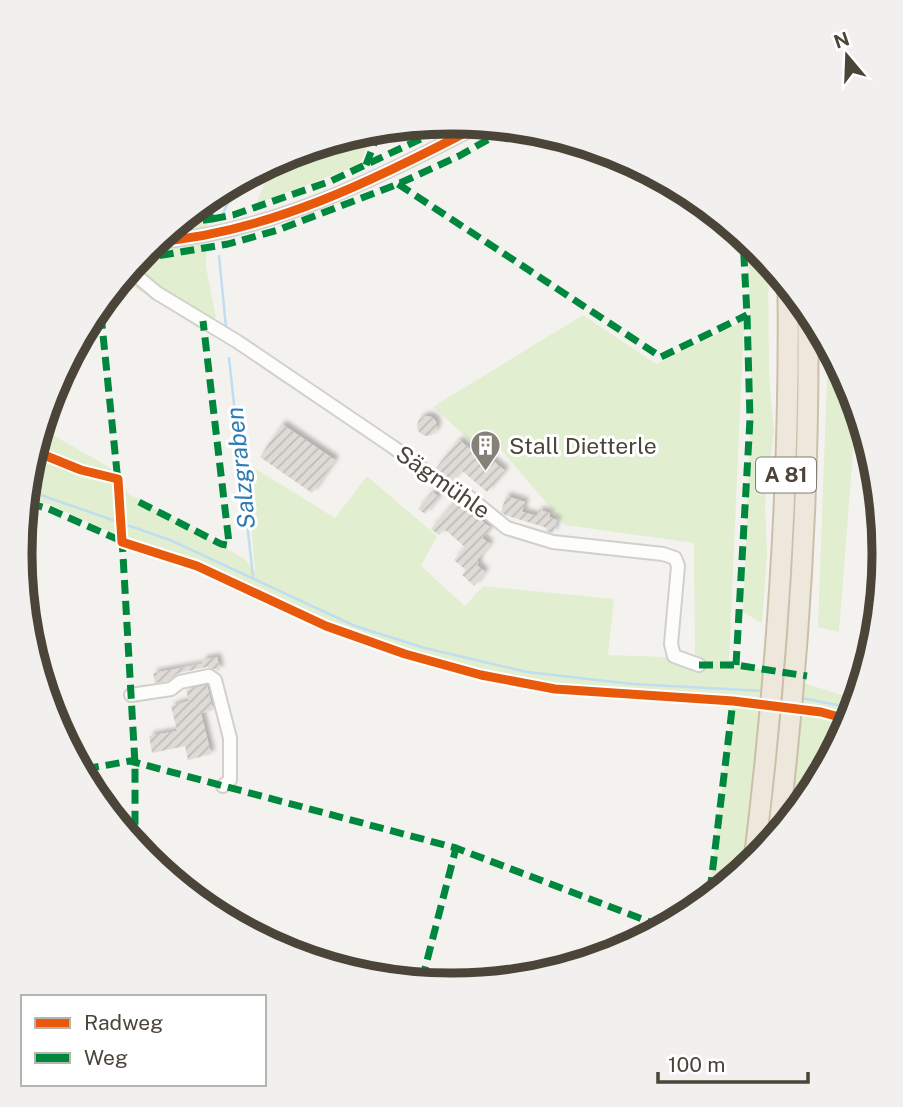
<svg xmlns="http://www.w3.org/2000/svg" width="903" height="1107" viewBox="0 0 903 1107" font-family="'Public Sans',sans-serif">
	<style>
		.grass { fill: #e1eecf }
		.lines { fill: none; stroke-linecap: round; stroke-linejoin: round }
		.stream { stroke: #c0ddf1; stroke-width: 2.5 }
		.building { fill: url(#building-hatch); filter: url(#shadow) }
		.minor-casing { stroke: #d2d0cb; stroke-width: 16 }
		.highway-casing { stroke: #ccbfa9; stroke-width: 23 }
		.minor { stroke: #fdfdfc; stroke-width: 12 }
		.highway { stroke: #ede8db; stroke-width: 19 }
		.quiet { stroke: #00873e; stroke-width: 7; stroke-dasharray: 14 7; stroke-linecap: butt }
		.cycleway-casing { stroke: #fff; stroke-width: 13 }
		.cycleway { stroke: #e8590c; stroke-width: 9 }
		.labels { text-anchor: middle; stroke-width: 6; stroke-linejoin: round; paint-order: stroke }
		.shield { fill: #fff; stroke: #817c74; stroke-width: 2 }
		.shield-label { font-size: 21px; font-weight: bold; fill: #4b4439 }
		.poi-label { font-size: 23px; fill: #4b4439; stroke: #fff; text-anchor: start }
		.street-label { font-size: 23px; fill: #4b4439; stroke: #fff }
		.water-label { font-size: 24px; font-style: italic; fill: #2e7ab2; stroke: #fff }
		.rim { fill: none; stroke: #4b4439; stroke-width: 9 }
	</style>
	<defs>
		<pattern id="building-hatch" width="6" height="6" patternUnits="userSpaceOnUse" patternTransform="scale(1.75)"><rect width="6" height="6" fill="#dedbd6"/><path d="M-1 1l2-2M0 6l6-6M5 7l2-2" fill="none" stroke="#c0bdb8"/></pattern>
		<filter id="shadow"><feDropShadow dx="4" dy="-4" stdDeviation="2" flood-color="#0004"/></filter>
	</defs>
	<rect width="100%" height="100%" fill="#f4f2ee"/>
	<g class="grass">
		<path d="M371,137L359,165L256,204L273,163L286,154Z"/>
		<path d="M208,212L206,267L216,317L198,328L131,285L116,293L146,248L188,220L198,219Z"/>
		<path d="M747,241L757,248L768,264L769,375L774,431L765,504L767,554L762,623L743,612C748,488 755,365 747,241Z"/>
		<path d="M583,315L656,364L744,321L729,660L855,699L851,719L843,718L840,736L757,859L709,891L733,701L555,689L481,675L404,650L327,621L199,561L132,542L49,504L30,499L44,430L109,467L129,494L245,559L255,572L246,463L335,518L367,476L437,536L421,566L465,606L483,586L614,599L608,655L695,658L694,543L565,525L488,434L472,442L433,407Z"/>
		<path d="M828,354L851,388L856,413L839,632L818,627Z"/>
	</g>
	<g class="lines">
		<g class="stream">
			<path d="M223,214C233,184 258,189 265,169"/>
			<path d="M219,256L226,327"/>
			<path d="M229,358L253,577"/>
			<path d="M32,492L170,540L355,626L425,648L527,672L632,684L764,691"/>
			<path d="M801,698L853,708"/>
		</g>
	</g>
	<g class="building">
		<circle cx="427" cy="426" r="10"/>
		<path d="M282,424L335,460L312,493L260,457Z"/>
		<path d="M459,440L482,459L486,455L505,471L487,492L461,470L452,481L436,468Z"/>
		<path d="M432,492L439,497L425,514L418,509Z"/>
		<path d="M506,496L525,502L522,512L537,516L539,510L550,513L549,517L557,520L553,533L546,531L547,528L505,515L501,512Z"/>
		<path d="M456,500L491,528L482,538L490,544L477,560L479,562L477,565L485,572L474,586L462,575L466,570L454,560L465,547L444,529L439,535L431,529Z"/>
		<path d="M217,657L220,671L207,667L178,673L168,681L155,683L153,673L203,664L202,660Z"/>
		<path d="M207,685L213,710L201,713L211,754L188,760L185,746L152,753L149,736L177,731L171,706L189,701L186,690Z"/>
	</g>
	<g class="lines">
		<defs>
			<g id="minor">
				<path d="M154,242C269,233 377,179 478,126"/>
				<path d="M132,268V272L157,293L238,342L393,447L449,489L464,493L507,528L553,542L663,554L675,558L678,566L671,644L674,656L699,665"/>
				<path d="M131,695L171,689L180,682L209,676L215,680L230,738V780L223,786"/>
			</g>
			<g id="highway">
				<path d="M779,826C799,659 809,492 808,324"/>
				<path d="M754,861C777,672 790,484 788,293"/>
			</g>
		</defs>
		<use href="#minor" class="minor-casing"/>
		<use href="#highway" class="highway-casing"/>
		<use href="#minor" class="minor"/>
		<use href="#highway" class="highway"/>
		<g class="quiet">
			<path d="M366,165L377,136"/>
			<path d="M398,184L661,357L747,315"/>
			<path d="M212,219L233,215L331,181L457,122"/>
			<path d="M182,223L212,219L220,198"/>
			<path d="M139,259L228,244L278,230L398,184L459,156L503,131"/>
			<path d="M127,276L132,272"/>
			<path d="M101,315L118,482"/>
			<path d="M139,502L221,544L227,545L229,543L203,321"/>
			<path d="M29,503L49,509L126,543"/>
			<path d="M122,538L135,764V844"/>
			<path d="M699,665H736L807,676"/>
			<path d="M736,665L750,419L747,315L743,238"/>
			<path d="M840,736L843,717"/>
			<path d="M85,769L130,761L456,848L658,925"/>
			<path d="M710,891L733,701"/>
			<path d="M422,980L456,848"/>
		</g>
		<defs>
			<g id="cycleway">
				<path d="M154,242C269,233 377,179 478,126"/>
				<path d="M39,453L81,470L118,479L122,542L197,566L326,626L405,654L481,675L555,689L733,701L821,712L850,720"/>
			</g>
		</defs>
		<use href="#cycleway" class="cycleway-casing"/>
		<use href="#cycleway" class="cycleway"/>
	</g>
	<defs>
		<symbol id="building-pin" viewBox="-11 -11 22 30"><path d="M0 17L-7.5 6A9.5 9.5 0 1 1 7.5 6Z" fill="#868178" stroke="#fff"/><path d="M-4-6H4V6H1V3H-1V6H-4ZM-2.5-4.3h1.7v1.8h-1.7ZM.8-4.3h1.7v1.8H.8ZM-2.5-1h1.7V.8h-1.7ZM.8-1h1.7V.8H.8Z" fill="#fff"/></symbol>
	</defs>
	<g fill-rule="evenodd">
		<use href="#building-pin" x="468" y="428" width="35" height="47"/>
	</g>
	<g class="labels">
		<rect class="shield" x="756" y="457.5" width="60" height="35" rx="5"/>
		<g class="shield-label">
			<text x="786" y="482">A 81</text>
		</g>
		<g class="poi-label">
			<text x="509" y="454">Stall Dietterle</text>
		</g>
		<g class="street-label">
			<text transform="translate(443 482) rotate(35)" y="8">Sägmühle</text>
		</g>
		<g class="water-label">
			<text transform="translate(241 468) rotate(-96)" y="8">Salzgraben</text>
		</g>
	</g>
	<path d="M0 0H903V1107H0ZM451 134H453A419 419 0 0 1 872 553V554A419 419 0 0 1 453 973H451A419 419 0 0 1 32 554V553A419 419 0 0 1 451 134Z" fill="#f1f0ef" fill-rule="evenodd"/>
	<path class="rim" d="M451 134H453A419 419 0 0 1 872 553V554A419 419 0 0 1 453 973H451A419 419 0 0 1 32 554V553A419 419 0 0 1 451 134Z"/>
	<rect x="21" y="995" width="245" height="91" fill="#ffffff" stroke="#b7b4b0" stroke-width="2"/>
	<rect x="35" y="1018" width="35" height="10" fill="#e8590c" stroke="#b7b4b0" stroke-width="2"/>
	<text x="84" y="1030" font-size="21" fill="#4b4439">Radweg</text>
	<rect x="35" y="1053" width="35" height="10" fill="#00873e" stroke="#b7b4b0" stroke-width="2"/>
	<text x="84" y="1065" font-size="21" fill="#4b4439">Weg</text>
	<g transform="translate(847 56) rotate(341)" stroke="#ffffff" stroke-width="5" paint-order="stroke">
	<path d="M0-5L12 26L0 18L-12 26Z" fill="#4b4439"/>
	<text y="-10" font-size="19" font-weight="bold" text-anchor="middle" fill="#4b4439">N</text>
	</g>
	<path d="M658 1072v10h150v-10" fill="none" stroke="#4b4439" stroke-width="3.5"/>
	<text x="668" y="1072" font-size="21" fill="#4b4439" stroke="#ffffff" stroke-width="5" paint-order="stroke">100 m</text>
</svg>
